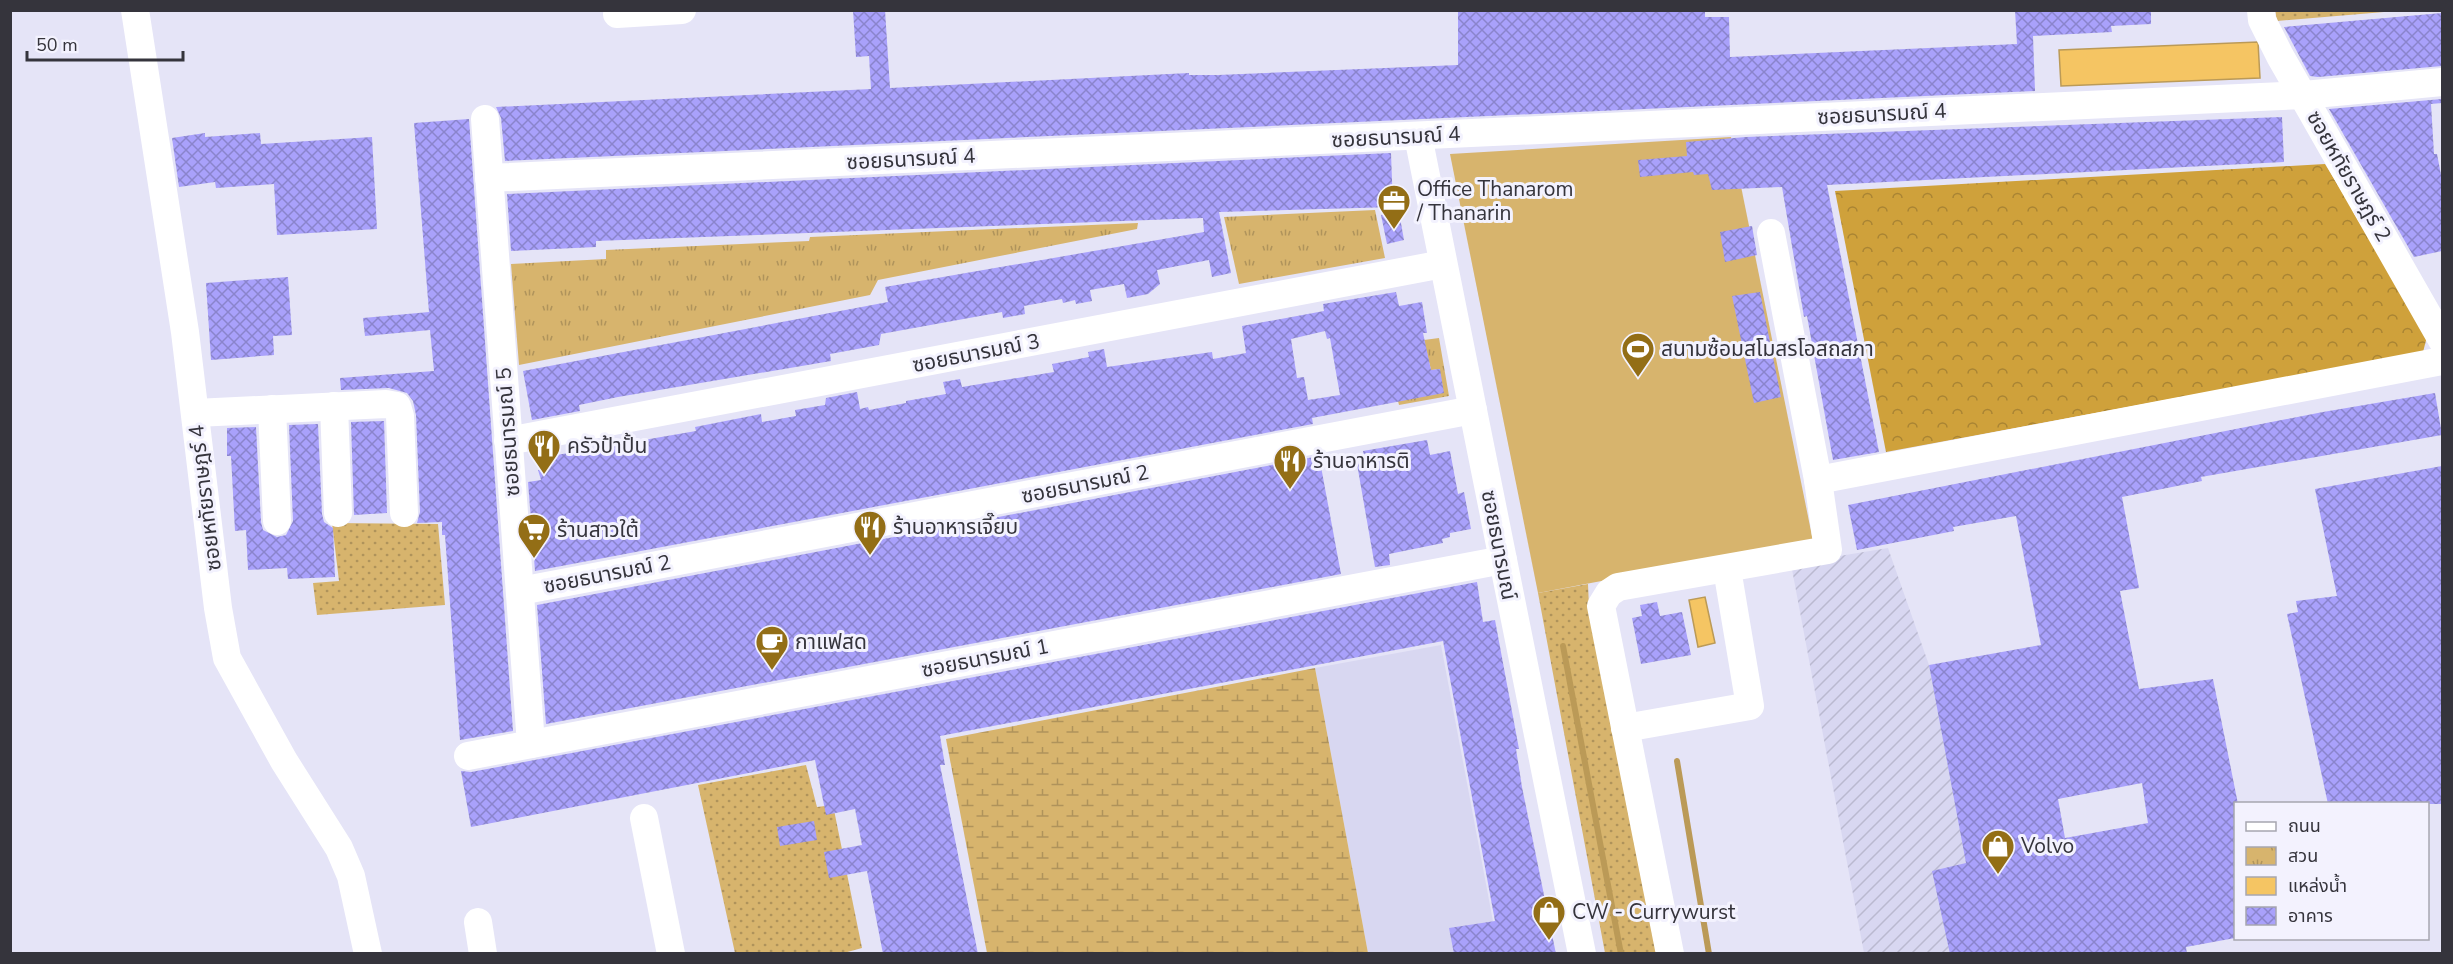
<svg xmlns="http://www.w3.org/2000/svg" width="2453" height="964" viewBox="0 0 2453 964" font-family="'Nunito Sans','Noto Sans Thai',sans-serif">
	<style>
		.built { fill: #d8d7f1 }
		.industrial { fill: url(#industrial-furrows) }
		.grass { fill: url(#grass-dots) }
		.forest { fill: url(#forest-crowns) }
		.wetland { fill: url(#wetland-marsh) }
		.park { fill: url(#park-tufts) }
		.pitch { fill: #d7b46d }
		.water { fill: #f5c563; stroke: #bb9a57; stroke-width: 1.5 }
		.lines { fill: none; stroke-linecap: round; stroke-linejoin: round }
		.stream { stroke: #bb9a57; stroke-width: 6 }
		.building { fill: url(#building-cross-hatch); fill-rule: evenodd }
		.minor { stroke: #fff; stroke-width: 28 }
		.labels { text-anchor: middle; stroke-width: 6; stroke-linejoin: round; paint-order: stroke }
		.street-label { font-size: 21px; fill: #35343c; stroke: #f3f2fe }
		.poi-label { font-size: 21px; fill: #35343c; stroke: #f3f2fe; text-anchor: start }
	</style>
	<defs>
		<pattern id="industrial-furrows" width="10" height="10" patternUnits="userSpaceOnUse" patternTransform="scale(1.5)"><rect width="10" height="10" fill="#d8d7f1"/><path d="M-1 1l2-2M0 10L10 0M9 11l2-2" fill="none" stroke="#bab9d0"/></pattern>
		<pattern id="grass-dots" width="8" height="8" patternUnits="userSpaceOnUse" patternTransform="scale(1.5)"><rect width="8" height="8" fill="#d7b46d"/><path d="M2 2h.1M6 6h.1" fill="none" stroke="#af935b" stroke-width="1.8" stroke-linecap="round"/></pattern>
		<pattern id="forest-crowns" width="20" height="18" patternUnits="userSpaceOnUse" patternTransform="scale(1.5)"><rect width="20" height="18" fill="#cfa13b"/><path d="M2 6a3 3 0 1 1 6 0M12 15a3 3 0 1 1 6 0" fill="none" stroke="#a98433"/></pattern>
		<pattern id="wetland-marsh" width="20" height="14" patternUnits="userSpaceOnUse" patternTransform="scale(1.5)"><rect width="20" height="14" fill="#d7b46d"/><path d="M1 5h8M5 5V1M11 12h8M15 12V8" fill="none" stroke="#af935b"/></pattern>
		<pattern id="park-tufts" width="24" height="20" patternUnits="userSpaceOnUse" patternTransform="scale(1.5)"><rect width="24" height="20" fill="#d7b46d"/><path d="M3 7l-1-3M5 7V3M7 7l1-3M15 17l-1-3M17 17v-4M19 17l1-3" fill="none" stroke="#af935b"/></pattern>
		<pattern id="building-cross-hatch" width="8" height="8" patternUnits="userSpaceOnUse" patternTransform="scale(1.5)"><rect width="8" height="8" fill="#a9a1fb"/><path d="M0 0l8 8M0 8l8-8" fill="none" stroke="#8a84cc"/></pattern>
	</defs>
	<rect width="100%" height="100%" fill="#e5e4f7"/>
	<path class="built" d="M1441,645L1499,953H1368L1315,668Z"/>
	<path class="industrial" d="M1888,548L1929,665L1984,953H1864L1791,564Z"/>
	<g class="grass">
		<path d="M2275,10L2396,11L2277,21Z"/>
		<path d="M332,523L438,524L445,605L317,615L313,583L339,581Z"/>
		<path d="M1588,584L1589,607L1667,953H1605L1538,593Z"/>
		<path d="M806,765L817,807L833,805L862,948L840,954L735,953L698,785Z"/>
	</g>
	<path class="forest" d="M2325,164L2428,333L2423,352L1886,452L1835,191Z"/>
	<path class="wetland" d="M1315,668L1368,953H987L946,739Z"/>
	<g class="park">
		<path d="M1375,210L1385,258L1239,284L1224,217Z"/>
		<path d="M1138,223L1137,229L878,280L870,295L519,365L511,264L606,259V250L809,241L810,237Z"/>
		<path d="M1439,338L1449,396L1399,405L1398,401L1440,369L1431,370L1424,340Z"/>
	</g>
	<path class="pitch" d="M1731,137L1813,541L1538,593L1450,154Z"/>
	<g class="water">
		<path d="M2258,42L2260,78L2061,86L2059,50Z"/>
		<path d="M1705,597L1715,643L1698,647L1689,600Z"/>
	</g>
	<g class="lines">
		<g class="stream">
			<path d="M1563,646L1621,954"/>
			<path d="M1677,761L1709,954"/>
		</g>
	</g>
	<g class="building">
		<path d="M853,10H885L890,88L1189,73V75H1218L1458,65V10H1705V17H1729L1730,57L2017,44L2015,10H2151V24L2111,26L2112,32L2033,36L2035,91L505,161L501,118L496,107L871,89L869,56L856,57Z"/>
		<path d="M2442,13V66L2318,77L2310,76L2284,27Z"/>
		<path d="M2442,99V103L2431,104L2434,154H2437L2442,180V251L2414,257L2329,109Z"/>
		<path d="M2282,117L2284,162L1827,185L1879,452L1833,460L1807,316L1804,317L1782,187L1712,190L1708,174L1694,175L1693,172L1640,177L1638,160L1687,156L1686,142L1746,137Z"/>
		<path d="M469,119L513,731L460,740L445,535H442V522L417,523L420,512L416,415L413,401L407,393L389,388L341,390L340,378L434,371L430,330L365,336L363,318L429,312L414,123Z"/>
		<path d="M205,133V137L260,133L261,144L372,137L377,229L277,235L274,184L216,188L215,182L179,187L172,138Z"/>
		<path d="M1391,153L1393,207L1219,212L1231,273L1212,277L1209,260L1157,270L1160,284L1148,294L1127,298L1124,284L1090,290L1092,301L1076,304L1075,300L1063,303L1062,299L1024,306L1025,314L1003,318L1002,312L881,334L879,345L830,354L831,361L618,397L579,405L580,411L532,420L523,371L888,302L885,287L1204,232L1203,218L596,241V247L511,251L507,194Z"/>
		<path d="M1399,212L1404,240L1387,244L1381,215Z"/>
		<path d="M1752,226L1757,255L1725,262L1720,232Z"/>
		<path d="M288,277L292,335L273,336L274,355L211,360L206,283Z"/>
		<path d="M1396,292L1399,306L1422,302L1427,333H1423L1431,370L1440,369L1444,393L1312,418L1313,424L535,571L528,482L541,480L538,470L547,469L545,457L696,431L695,427L761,414L762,422L796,416L795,410L825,405L826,398L857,392L860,409L868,407L869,410L906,403V401L946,394L943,382L960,379L962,387L1054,372L1052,364L1089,357L1088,352L1104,349L1107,367L1212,352L1213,359L1246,353L1242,326L1324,311L1323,304ZM1325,331L1327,339L1330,338L1340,395L1308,400L1304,377L1297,378L1291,339Z"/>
		<path d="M1760,292L1781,397L1754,403L1732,296Z"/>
		<path d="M2435,393L2442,435L2201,477L2202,481L2122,497L2139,588L2120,591L2139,689L2213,679L2238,804H2235V938L2186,947L2187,954H1950L1932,871L1966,863L1929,665L2041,645L2016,516L1953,527L1954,531L1857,550L1848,505L2323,412ZM2142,783L2148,823L2065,838L2058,799Z"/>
		<path d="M384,421L387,513L354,515L351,422Z"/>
		<path d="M318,424L322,514L324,522L333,528L335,577L288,579L287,568L248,570L246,530L235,531L231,456H227V428L256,427L261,522L263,530L277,537L286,535L293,521L289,425Z"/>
		<path d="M1427,440L1430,455L1450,451L1458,494L1464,492L1471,529L1450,533V537L1442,539L1443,543L1389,554L1390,565L1375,567L1357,464L1365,462L1363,451Z"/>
		<path d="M1319,456L1341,574L546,724L537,605Z"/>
		<path d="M2442,466V804H2328L2287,614L2298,612L2296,601L2337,596L2315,489Z"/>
		<path d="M1477,582L1483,622L1495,620L1519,749H1516L1522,787L1556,954H1454L1449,928L1495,921L1443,641L940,736L945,765H940L978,954H883L867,871L829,878L824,852L862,845L855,809L826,815L815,760L471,827L461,771L471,772Z"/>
		<path d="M1657,602L1660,616L1682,612L1691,655L1641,664L1632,618L1642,616L1640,605Z"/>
		<path d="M814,821L817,840L780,846L777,827Z"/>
	</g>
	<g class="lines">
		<g class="minor">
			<path d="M135,10L185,332L218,608L227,658L284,761L339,848L351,876L368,954"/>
			<path d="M2261,10L2262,20L2280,56L2442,340"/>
			<path d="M617,14L682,10"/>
			<path d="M485,119L531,744"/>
			<path d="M1418,136L1582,954"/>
			<path d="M489,178L2304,95L2442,82"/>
			<path d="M1771,233L1818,480L2442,361"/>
			<path d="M334,406L338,513"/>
			<path d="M272,409L277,521"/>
			<path d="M195,413L386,404L397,406L400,416L404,513"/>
			<path d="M508,441L1443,264"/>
			<path d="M520,591L1473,410"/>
			<path d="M1625,728L1750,706L1727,569"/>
			<path d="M468,756L1503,560"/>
			<path d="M644,818L671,954"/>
			<path d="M478,922L483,954"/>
			<path d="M1670,954L1601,606L1609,593L1618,587L1828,550L1818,480"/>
		</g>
	</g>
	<defs>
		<symbol id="office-pin" viewBox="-11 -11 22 30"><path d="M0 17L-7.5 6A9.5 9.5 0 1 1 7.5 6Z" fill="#936e16" stroke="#f3f2fe"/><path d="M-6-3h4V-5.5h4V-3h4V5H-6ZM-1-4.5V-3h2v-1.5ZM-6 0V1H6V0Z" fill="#fff"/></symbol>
		<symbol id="stadium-pin" viewBox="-11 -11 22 30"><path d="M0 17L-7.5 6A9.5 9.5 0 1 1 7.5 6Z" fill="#936e16" stroke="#f3f2fe"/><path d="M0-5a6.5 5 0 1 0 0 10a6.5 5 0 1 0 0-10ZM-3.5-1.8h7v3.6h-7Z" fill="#fff"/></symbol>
		<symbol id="restaurant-pin" viewBox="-11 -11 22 30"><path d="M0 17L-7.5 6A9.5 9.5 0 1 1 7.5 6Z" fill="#936e16" stroke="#f3f2fe"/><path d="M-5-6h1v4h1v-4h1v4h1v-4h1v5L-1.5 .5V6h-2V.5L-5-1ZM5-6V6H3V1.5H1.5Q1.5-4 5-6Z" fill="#fff"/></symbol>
		<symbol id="supermarket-pin" viewBox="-11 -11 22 30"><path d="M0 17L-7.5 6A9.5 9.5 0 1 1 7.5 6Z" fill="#936e16" stroke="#f3f2fe"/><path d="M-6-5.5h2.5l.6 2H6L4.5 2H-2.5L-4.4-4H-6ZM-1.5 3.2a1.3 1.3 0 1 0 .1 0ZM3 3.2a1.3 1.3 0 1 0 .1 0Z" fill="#fff"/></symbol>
		<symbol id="cafe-pin" viewBox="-11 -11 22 30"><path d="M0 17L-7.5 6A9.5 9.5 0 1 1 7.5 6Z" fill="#936e16" stroke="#f3f2fe"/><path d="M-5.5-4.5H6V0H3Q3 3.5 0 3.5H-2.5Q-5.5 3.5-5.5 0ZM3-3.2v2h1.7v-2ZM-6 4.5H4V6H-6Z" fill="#fff"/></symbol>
		<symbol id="shop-pin" viewBox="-11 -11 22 30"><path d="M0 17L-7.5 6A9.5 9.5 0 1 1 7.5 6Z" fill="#936e16" stroke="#f3f2fe"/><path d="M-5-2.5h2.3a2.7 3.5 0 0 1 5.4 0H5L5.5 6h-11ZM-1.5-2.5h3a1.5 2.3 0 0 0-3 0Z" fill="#fff"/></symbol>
	</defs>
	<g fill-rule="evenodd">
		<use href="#office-pin" x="1375" y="182" width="38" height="52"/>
		<use href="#stadium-pin" x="1619" y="330" width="38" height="52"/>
		<use href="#restaurant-pin" x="525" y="427" width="38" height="52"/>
		<use href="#restaurant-pin" x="1271" y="442" width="38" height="52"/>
		<use href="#restaurant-pin" x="851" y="508" width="38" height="52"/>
		<use href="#supermarket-pin" x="515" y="511" width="38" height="52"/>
		<use href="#cafe-pin" x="753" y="623" width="38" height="52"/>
		<use href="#shop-pin" x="1979" y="827" width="38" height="52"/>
		<use href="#shop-pin" x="1530" y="893" width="38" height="52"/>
	</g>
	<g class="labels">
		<g class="street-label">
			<text transform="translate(1882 114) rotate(-3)" y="7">ซอยธนารมณ์ 4</text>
			<text transform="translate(1396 137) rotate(-3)" y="7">ซอยธนารมณ์ 4</text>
			<text transform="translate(911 159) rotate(-3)" y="7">ซอยธนารมณ์ 4</text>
			<text transform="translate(2349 176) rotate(60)" y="7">ซอยหทัยราษฎร์ 2</text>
			<text transform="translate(976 353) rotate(-11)" y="7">ซอยธนารมณ์ 3</text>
			<text transform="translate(508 432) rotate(-94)" y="7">ซอยธนารมณ์ 5</text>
			<text transform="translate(1085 484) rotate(-11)" y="7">ซอยธนารมณ์ 2</text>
			<text transform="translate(205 498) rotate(-97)" y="7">ซอยหทัยราษฎร์ 4</text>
			<text transform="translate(1499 545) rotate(79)" y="7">ซอยธนารมณ์</text>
			<text transform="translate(607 574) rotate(-11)" y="7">ซอยธนารมณ์ 2</text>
			<text transform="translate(985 658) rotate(-11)" y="7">ซอยธนารมณ์ 1</text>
		</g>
		<g class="poi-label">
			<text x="1417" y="196">Office Thanarom<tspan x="1417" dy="24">/ Thanarin</tspan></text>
			<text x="1661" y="356">สนามซ้อมสโมสรโอสถสภา</text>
			<text x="567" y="453">ครัวป้าปั้น</text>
			<text x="1313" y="468">ร้านอาหารติ</text>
			<text x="893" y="534">ร้านอาหารเจี๊ยบ</text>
			<text x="557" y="537">ร้านสาวใต้</text>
			<text x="795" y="649">กาแฟสด</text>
			<text x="2021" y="853">Volvo</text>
			<text x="1572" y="919">CW - Currywurst</text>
		</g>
	</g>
	<rect width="2453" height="964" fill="none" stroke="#35343c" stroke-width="24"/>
	<rect x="2234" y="802" width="195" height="138" fill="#f3f2fe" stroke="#a7a6b0" stroke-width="1.5"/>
	<rect x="2246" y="822" width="30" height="9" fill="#ffffff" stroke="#a7a6b0" stroke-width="1.5"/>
	<text x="2288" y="832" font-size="18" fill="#35343c">ถนน</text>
	<rect x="2246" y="847" width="30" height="18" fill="url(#park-tufts)" stroke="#a7a6b0" stroke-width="1.5"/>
	<text x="2288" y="862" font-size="18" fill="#35343c">สวน</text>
	<rect x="2246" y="877" width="30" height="18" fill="#f5c563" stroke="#a7a6b0" stroke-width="1.5"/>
	<text x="2288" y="892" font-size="18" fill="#35343c">แหล่งน้ำ</text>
	<rect x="2246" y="907" width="30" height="18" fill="url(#building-cross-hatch)" stroke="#a7a6b0" stroke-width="1.5"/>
	<text x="2288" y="922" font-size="18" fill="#35343c">อาคาร</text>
	<path d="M27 51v9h156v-9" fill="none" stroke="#35343c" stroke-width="3"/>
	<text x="36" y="51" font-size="18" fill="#35343c" stroke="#f3f2fe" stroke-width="4.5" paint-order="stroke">50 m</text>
</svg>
